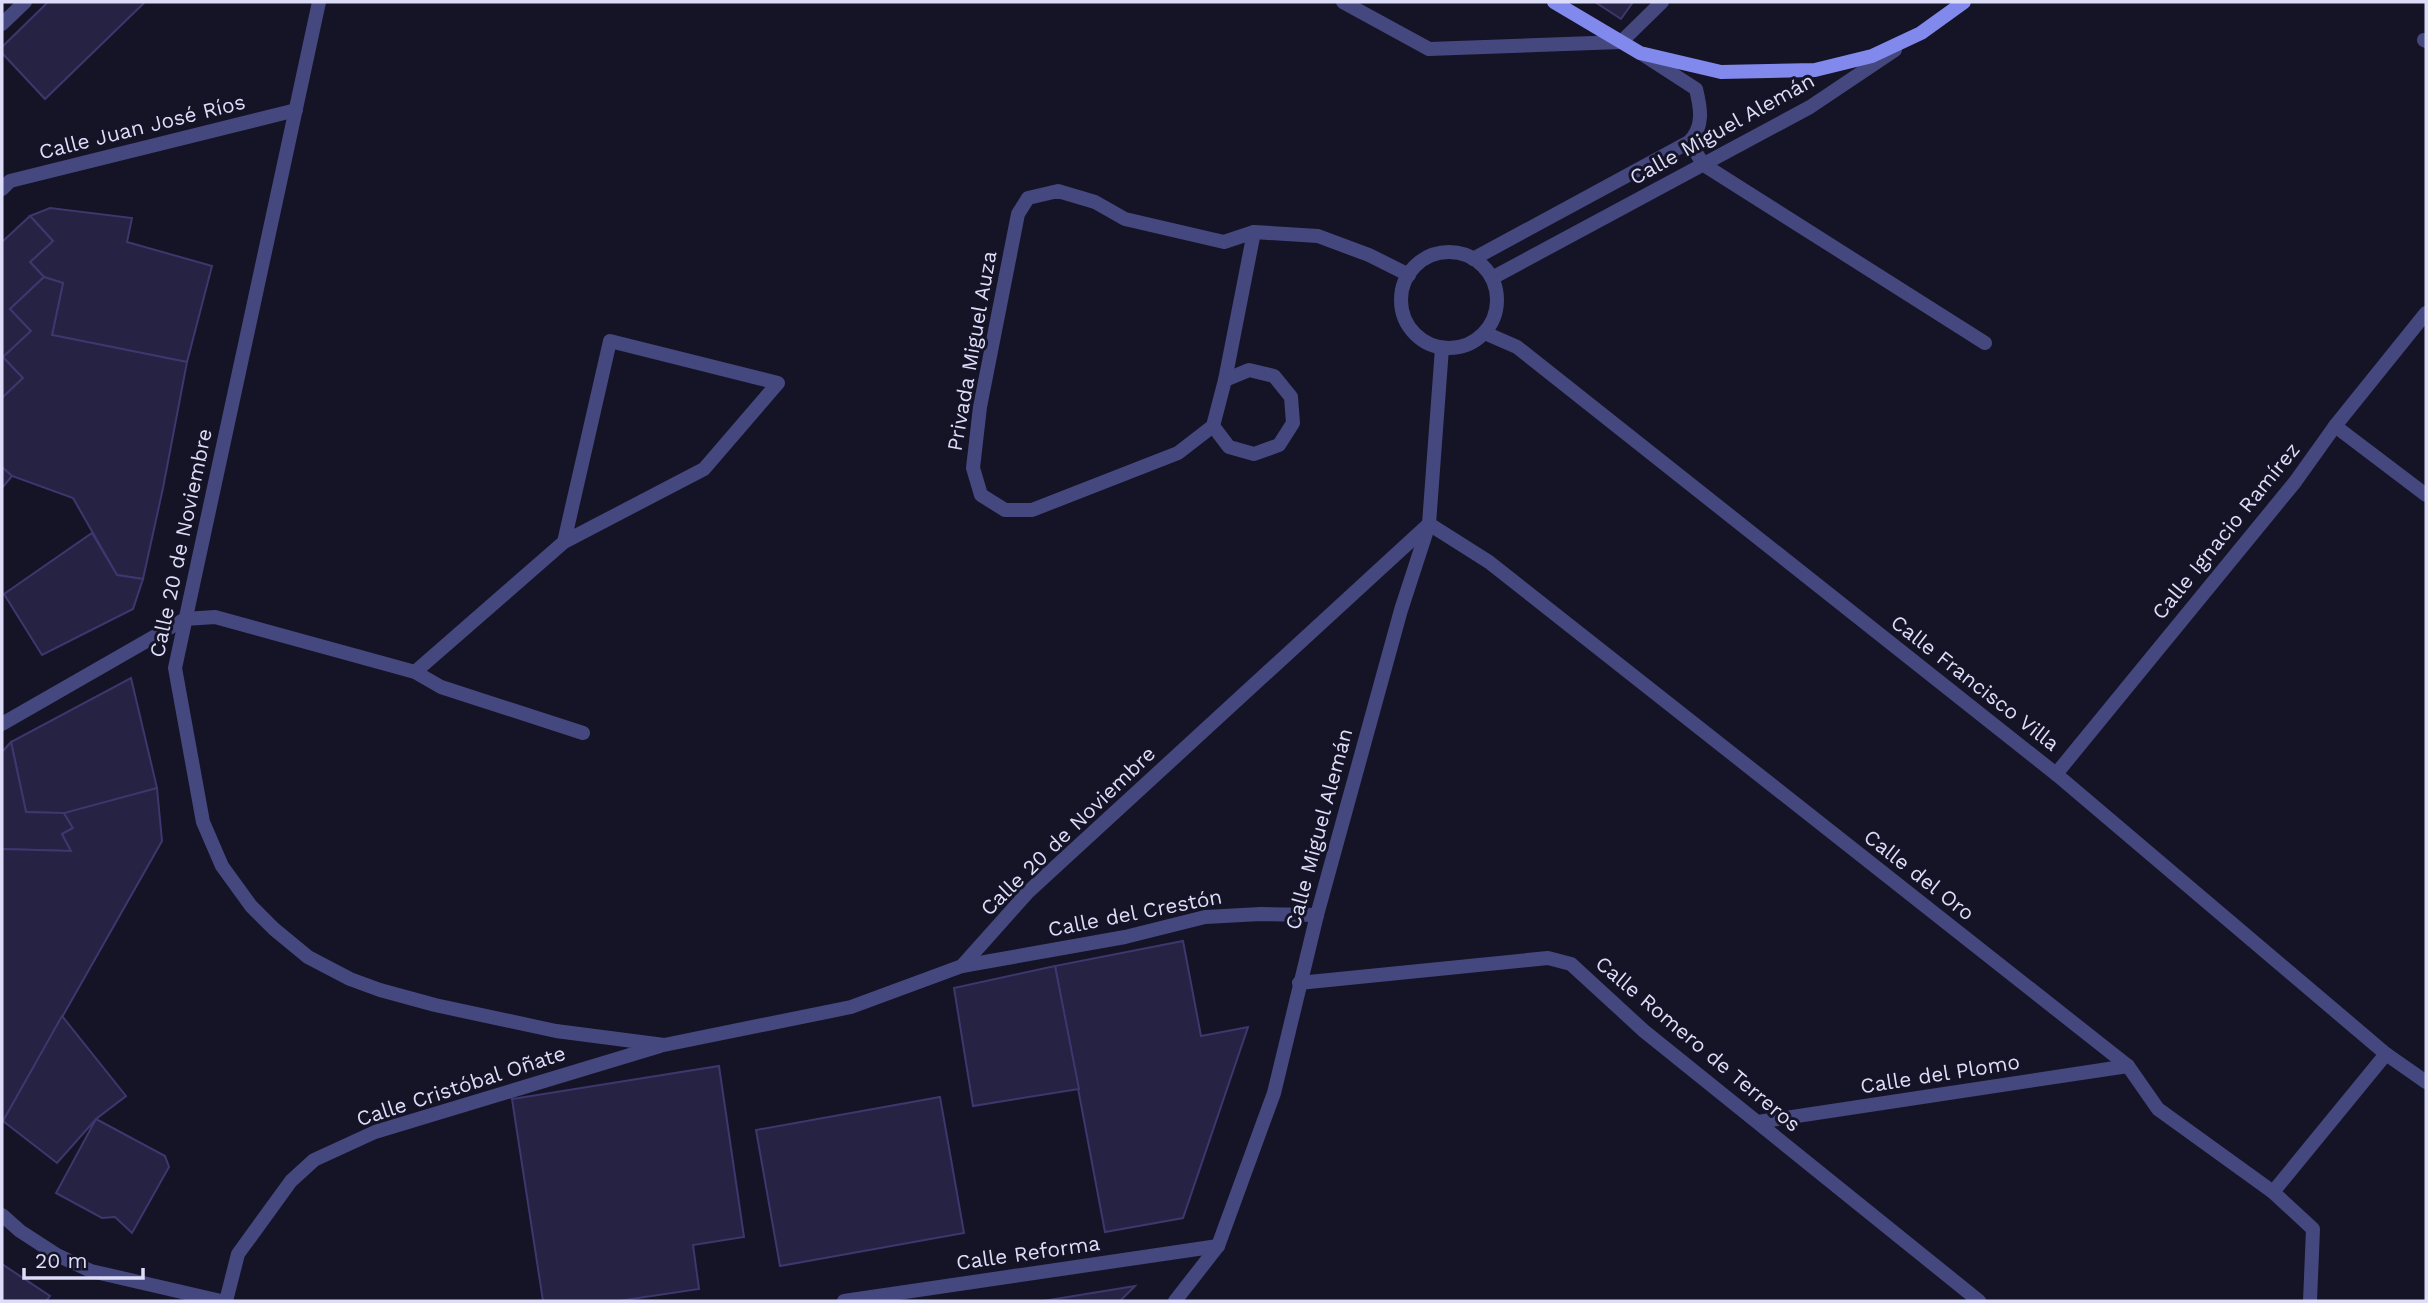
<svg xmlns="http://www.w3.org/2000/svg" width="2428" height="1303" viewBox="0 0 2428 1303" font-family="'Work Sans',sans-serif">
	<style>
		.building { fill: #252244; stroke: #3d376d; stroke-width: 2 }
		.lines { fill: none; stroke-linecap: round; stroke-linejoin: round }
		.lane { stroke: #45487e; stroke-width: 14 }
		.street { stroke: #45487e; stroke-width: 14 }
		.secondary { stroke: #8189ed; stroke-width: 14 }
		.labels { text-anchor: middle; stroke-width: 6; stroke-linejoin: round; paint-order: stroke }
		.street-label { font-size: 21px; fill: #ddddfa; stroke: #151326 }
	</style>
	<rect width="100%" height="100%" fill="#151326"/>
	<g class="building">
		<path d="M48,2H145L45,99L2,53V47Z"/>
		<path d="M1595,2H1633L1621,19Z"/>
		<path d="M50,208L132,218L127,242L212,266L187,362L52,335L63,283L44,277L30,262L53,241L30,216Z"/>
		<path d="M30,216L53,241L30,262L44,277L10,309L31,331L3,357L23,378L2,398V242Z"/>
		<path d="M44,277L63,283L52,335L187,362L163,488L143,579L117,575L73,498L12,476L2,467V398L23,378L3,357L31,331L10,309Z"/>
		<path d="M2,467L12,476L2,488Z"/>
		<path d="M92,533L117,575L143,579L133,609L42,655L4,594Z"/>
		<path d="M131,678L157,788L82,814L26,812L11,742Z"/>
		<path d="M11,742L26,812L64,813L73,828L62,834L71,851L2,849V752Z"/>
		<path d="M157,788L162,841L2,1123V849L71,851L62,834L73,828L64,813Z"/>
		<path d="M1183,941L1201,1036L1248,1027L1183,1218L1105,1232L1055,966Z"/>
		<path d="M1055,966L1079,1089L973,1106L954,988Z"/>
		<path d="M62,1016L126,1096L96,1119L57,1163L3,1121Z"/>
		<path d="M719,1066L744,1237L693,1245L699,1289L618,1301H543L512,1099Z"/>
		<path d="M940,1097L964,1233L780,1266L756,1130Z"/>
		<path d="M96,1119L165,1156L169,1167L132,1233L115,1217L102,1218L56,1193Z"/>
		<path d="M2,1264L50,1296L46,1301H2Z"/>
		<path d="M1135,1286L1120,1301H1043Z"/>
	</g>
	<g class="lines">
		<g class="lane">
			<path d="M1343,2L1429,49L1621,42L1662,2"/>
			<path d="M2,24L25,2"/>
			<path d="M2424,40L2426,41"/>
			<path d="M1689,142L1704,165L1985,343"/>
			<path d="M1225,380L1254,232"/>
			<path d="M1213,426L1229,447L1254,454L1279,445L1293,423L1291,397L1274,376L1249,370L1225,380L1213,426L1178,453L1032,510H1005L981,495L973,468L980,407L1018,214L1028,198L1058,191L1095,202L1125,219L1224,242L1254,232L1318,236L1369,255L1409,275"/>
			<path d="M185,619L215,617L415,672L441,687L583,733"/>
			<path d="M415,672L564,542L610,341L778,383L704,469L564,542"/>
		</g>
		<g class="street">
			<path d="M319,2L175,668L203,822L222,866L251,906L274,929L308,957L350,979L380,990L435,1005L556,1031L664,1045L851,1007L962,966L1028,892L1429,524L1489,562L2128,1066L2158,1109L2273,1192L2313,1229L2310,1301"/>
			<path d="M2,189L10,181L296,110"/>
			<circle cx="1449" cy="300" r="48"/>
			<path d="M1473,259L1689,142C1704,127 1701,109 1696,89L1642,54"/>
			<path d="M1492,278L1810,107L1895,50"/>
			<path d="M1485,333L1517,347L2056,774L2386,1054L2426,1082"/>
			<path d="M2335,426L2426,495"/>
			<path d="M2,724L185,619"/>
			<path d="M2056,774L2295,482L2335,426L2426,313"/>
			<path d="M962,966L1125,937L1205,917L1261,914L1317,915"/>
			<path d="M1299,983L1548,958L1571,964L1644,1031L1979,1301"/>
			<path d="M1758,1122L2128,1066"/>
			<path d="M2273,1192L2386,1054"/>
			<path d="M2,1215L20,1231L57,1255L91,1271L221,1301"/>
			<path d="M226,1301L238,1254L291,1181L314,1160L375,1132L660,1046"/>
			<path d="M844,1301L1218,1246"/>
			<path d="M1175,1301L1218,1246L1274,1093L1317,915L1401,610L1429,524L1442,348"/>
		</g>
		<path class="secondary" d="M1554,2L1640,53L1721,72L1815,70L1872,56L1921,33L1964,2"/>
	</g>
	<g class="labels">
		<g class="street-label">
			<text transform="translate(142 127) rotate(-14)" y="7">Calle Juan José Ríos</text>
			<text transform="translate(1722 129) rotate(-29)" y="7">Calle Miguel Alemán</text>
			<text transform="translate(972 351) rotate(-80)" y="7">Privada Miguel Auza</text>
			<text transform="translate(2226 531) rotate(-51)" y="7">Calle Ignacio Ramírez</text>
			<text transform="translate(181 543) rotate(-78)" y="7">Calle 20 de Noviembre</text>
			<text transform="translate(1975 683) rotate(38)" y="7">Calle Francisco Villa</text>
			<text transform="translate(1319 829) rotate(-75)" y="7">Calle Miguel Alemán</text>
			<text transform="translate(1068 831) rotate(-44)" y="7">Calle 20 de Noviembre</text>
			<text transform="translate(1919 875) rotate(38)" y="7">Calle del Oro</text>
			<text transform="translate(1135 913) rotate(-11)" y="7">Calle del Crestón</text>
			<text transform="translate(1698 1044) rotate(40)" y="7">Calle Romero de Terreros</text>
			<text transform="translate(1940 1074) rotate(-9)" y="7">Calle del Plomo</text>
			<text transform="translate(461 1086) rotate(-18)" y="7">Calle Cristóbal Oñate</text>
			<text transform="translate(1028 1253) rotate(-8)" y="7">Calle Reforma</text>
		</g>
	</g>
	<rect width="2428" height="1303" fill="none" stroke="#ddddfa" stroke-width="7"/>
	<path d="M24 1268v10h119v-10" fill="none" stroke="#ddddfa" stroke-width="3.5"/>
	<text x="35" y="1268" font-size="21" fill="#ddddfa" stroke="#151326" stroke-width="5" paint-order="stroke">20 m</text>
</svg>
